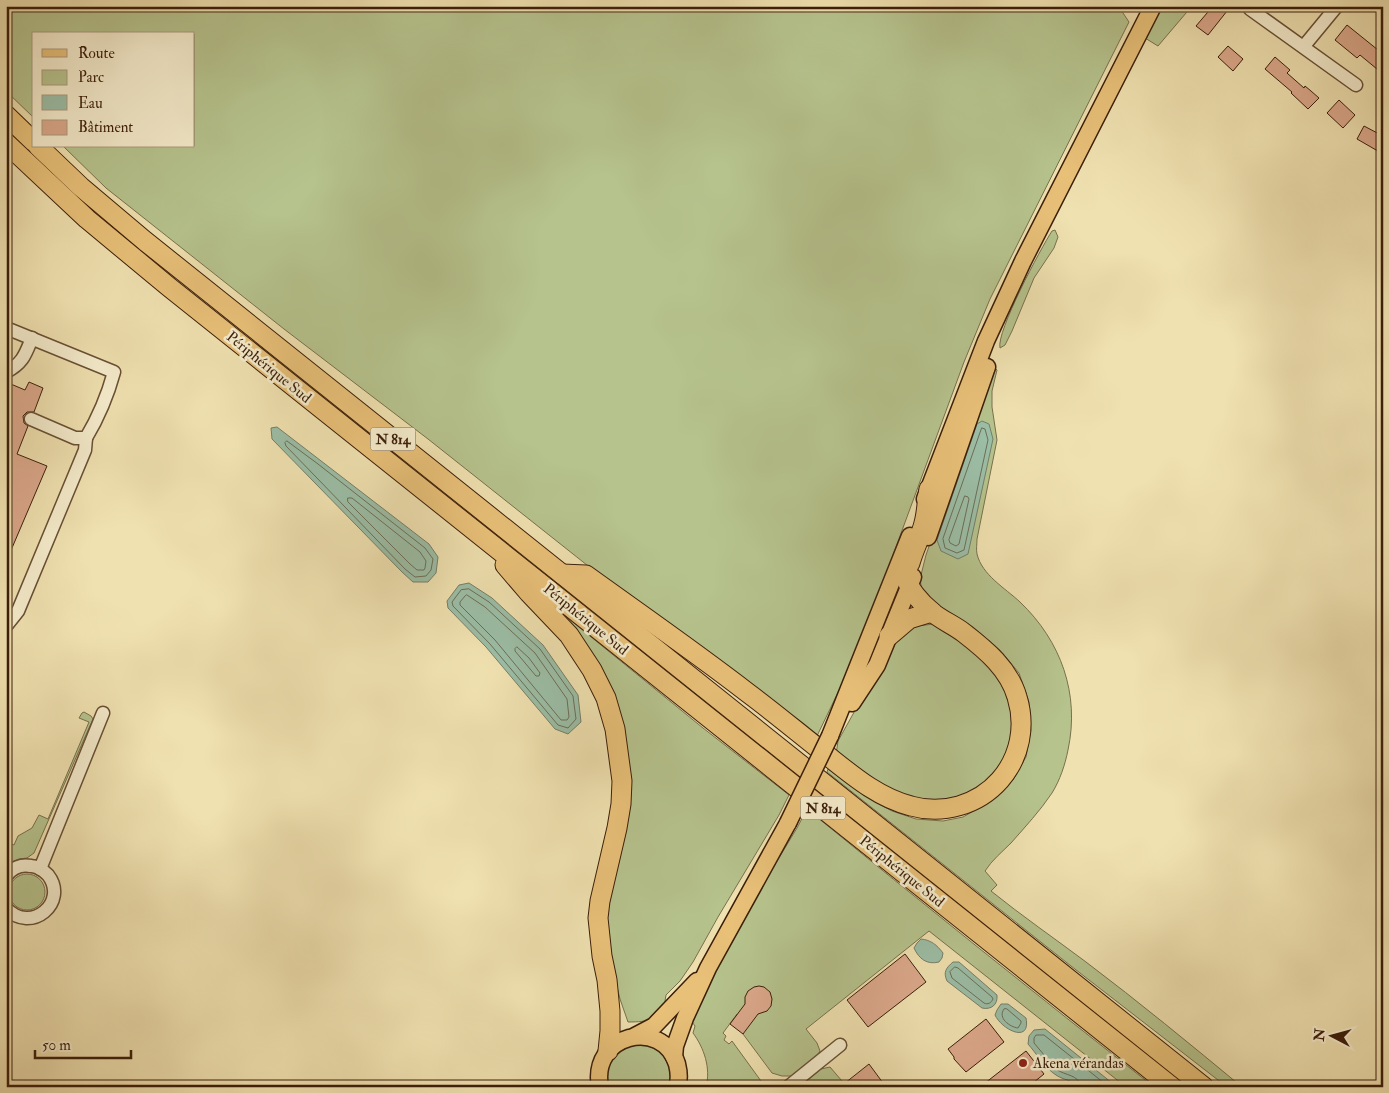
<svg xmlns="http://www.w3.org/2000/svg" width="1389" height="1093" viewBox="0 0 1389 1093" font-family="'IM FELL Double Pica',serif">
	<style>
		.green { fill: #b6c38d; stroke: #78704c }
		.water { fill: #9bbea6; stroke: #757e68 }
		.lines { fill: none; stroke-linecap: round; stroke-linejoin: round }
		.shore { stroke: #6b6e58; stroke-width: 1 }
		.building { fill: #dba88b; stroke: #3b1e0a }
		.minor-casing { stroke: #684f34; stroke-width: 15 }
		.major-casing { stroke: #3b1e0a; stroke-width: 19 }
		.highway-casing { stroke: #3b1e0a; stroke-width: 21 }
		.minor { stroke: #f5eccc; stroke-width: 12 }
		.major { stroke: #e8c078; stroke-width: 16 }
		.highway { stroke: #e8c078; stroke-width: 19 }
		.major-bridge-casing { stroke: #3b1e0a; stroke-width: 19; stroke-linecap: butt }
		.major-bridge { stroke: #e8c078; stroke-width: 16 }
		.poi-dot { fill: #8f2418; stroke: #f5eccc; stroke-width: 2 }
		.labels { text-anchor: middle; stroke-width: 5; stroke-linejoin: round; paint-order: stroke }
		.shield { fill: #f5eccc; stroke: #735c44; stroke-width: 1 }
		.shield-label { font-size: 14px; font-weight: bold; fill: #3b1e0a }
		.street-label { font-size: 15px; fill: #3b1e0a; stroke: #f5eccc }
		.poi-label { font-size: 15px; fill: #3b1e0a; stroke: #f5eccc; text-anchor: start }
	</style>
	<rect width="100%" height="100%" fill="#f0e1b0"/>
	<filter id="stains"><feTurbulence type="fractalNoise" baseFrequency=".004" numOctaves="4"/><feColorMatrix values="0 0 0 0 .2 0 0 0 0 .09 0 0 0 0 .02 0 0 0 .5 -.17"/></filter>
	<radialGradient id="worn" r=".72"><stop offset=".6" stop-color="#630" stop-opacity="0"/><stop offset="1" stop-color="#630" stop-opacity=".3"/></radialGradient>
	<g class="green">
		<path d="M6,6H1117L1119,7L1129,22L990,299L964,362L879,593L844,680L817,736L602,577L428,439L284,329L106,188L63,146H194V34H34V118L6,91Z"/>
		<path d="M1160,6H1192L1158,46L1145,38Z"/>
		<path d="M1055,230L1058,237L1054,248L1034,278L1012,331L1005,345L1000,348C996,332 1041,248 1052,231Z"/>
		<path d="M994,367L997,370L992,391V407L997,440L977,539C977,544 976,549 977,554C982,575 1005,588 1020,602C1061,641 1080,694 1068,750C1065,765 1060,780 1052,793C1040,811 1025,827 1011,843C1002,852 992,860 985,871L997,885L991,891C1022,916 1054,938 1086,962C1139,1002 1190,1044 1242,1087H1227L1071,966L827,772L828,769L870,799L892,811L916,819L943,821L963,817L993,800L1013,780L1026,757L1031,730L1029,702L1019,673L1000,650L973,627L928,599L922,591L920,579L926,555L991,368Z"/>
		<path d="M553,606L703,728L789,795L779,815L718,917L693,962L680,981L666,995L665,1001L668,1006C651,1020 650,1022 628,1022L620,999L606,942L604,916L622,727Z"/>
		<path d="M934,624L973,647L1007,689L1014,715L1012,746L997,774L980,789L957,799L929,802L898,796L836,755L838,741L891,646L903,633L917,626Z"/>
		<path d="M84,712L91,716L93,719L34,853L27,858L19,859L6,865V842L14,845L18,836L32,828L39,815L48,819L89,722L79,718L82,713Z"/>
		<path d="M807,809C922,903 1037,995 1154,1087H1126L929,931L806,1029L817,1043L820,1051L816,1057L792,1076H782L772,1073L743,1034L737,1014L723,1033L726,1036L724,1040L729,1044L732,1041L761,1081L762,1087H706C711,1068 704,1048 693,1033L695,1026L690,1019L748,909L797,828Z"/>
		<circle cx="27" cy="892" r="18"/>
		<path d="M639,1043C661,1048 676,1063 670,1087H606V1066L619,1049Z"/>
		<path d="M830,1067L842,1081L840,1087H800L821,1069Z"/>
	</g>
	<g class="water">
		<path d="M982,421L989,424L993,439L968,554L958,559L941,551L937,540L977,424Z"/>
		<path d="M277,427L429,544L438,557L436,573L428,582H413L402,572L272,439L271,428Z"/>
		<path d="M469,583L492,598L543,645L578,695L581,722L568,734L555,729L486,647L448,608L447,601L459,585Z"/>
		<path d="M921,939C931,940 937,945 943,953L942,958L939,962C927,965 919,959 914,948L917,943Z"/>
		<path d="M953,962H959L997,995C998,1005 991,1010 982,1008L947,981C943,972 946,968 953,962Z"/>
		<path d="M1001,1004H1008L1026,1018C1031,1044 1002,1030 995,1015L997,1010Z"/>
		<path d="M1045,1029L1117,1087H1078C1069,1078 1065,1081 1056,1075C1046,1069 1036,1053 1028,1044L1029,1036L1034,1030Z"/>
	</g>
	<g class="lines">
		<g class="shore">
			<path d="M982,428L985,429L988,440L964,550L957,553L945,548L943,539Z"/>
			<path d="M287,441L318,464L425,548L433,559L431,570L426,576L415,577L405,569L286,446L285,443Z"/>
			<path d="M965,496L968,497L969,499L959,544L956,546L950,543L949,540Z"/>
			<path d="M348,498H352L420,552L426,561L425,568L424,570H417L410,564L348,502Z"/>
			<path d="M469,589L489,602L540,649L573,696L576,719L568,728L558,725L490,644L453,606L452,602L461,590Z"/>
			<path d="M467,595L485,607L535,653L567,699L569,717L567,720H561L495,640L460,605V602L465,596Z"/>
			<path d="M517,647L529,658L540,673L539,676H536L515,651V649Z"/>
			<path d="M955,967L958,968L992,997L993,999C991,1003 988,1005 984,1003L952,978L950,972Z"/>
			<path d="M1007,1009L1021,1021V1023L1018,1028C1010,1027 997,1018 1004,1009Z"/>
			<path d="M1081,1087C1079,1074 1065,1076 1056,1069L1034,1043V1038L1036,1035H1044L1109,1087"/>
		</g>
	</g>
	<g class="building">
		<path d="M1213,6H1231L1208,35L1196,26Z"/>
		<path d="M1347,25L1383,54V74L1360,55L1357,58L1335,40Z"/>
		<path d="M1228,46L1243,59L1233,71L1218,57Z"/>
		<path d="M1275,57L1290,70L1287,73L1304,88L1305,86L1311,91L1319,98L1308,109L1291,93L1292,92L1265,69Z"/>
		<path d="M1339,100L1355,115L1343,128L1327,113Z"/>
		<path d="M1364,126L1383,136V154L1357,139Z"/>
		<path d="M6,382L25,390L29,382L43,388L34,412H27L23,416L24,423L28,426L17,454L47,466L6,562Z"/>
		<path d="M905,954L926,982L868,1027L847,1000Z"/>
		<path d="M759,986L764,987L770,992L772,999L771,1006L767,1011L758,1014L743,1034L730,1024L745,1004V997L748,991L754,987Z"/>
		<path d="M986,1019L1004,1042L966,1072L954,1059V1057L948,1049Z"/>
		<path d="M1026,1051L1044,1074L1028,1087H980Z"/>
		<path d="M869,1064L886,1087H840Z"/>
	</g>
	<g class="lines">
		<defs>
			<g id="minor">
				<path d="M1250,9L1356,85"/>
				<path d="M1304,46L1337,6"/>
				<path d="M6,328L114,372C108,394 98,418 86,438H75L31,419"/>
				<path d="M6,372C23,363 25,355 32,338"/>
				<path d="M6,626L18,611L85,450L86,438"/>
				<path d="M40,869L103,713"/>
				<path d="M6,876C12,868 21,864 31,866C37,866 43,870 48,875C69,902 31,935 6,908"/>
				<path d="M788,1087L840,1045"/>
			</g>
			<g id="major">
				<path d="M925,499L986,341L1023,261L1153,6"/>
				<path d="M928,537L987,367"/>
				<path d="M852,703L877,665L913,577"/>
				<path d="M830,736L910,536"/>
				<path d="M635,1036L654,1026L697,981"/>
				<path d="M674,1057L675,1046L685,1018L708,968L788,823"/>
				<path d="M600,1087C590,1034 662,1017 677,1064C679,1072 680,1079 677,1087"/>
			</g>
			<g id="highway">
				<path d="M6,115L34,142"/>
				<path d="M6,143L87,219L169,287L1172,1087"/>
				<path d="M38,146L81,187L145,241L1204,1087"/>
				<path d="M505,565L529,593L569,635L592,670L606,698L615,729L622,781L621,804L617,828L600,901L598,918L602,956L607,980L610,1011V1031L608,1051"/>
				<path d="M562,574L586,575C640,614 695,652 748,693C775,713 801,735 828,756C853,776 879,798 911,806C943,815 978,805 1000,780C1020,757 1026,726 1017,697C1009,669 986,650 964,633C954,625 941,620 932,612C922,604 906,587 906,575C906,571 908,566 910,563C914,549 921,536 924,523C927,512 927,500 929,489"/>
				<path d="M889,636L909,619L932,612"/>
			</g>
		</defs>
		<use href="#minor" class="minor-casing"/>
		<use href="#major" class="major-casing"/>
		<use href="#highway" class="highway-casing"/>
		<use href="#minor" class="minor"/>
		<use href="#major" class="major"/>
		<use href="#highway" class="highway"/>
		<defs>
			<path id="major-bridge" d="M788,823L830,736"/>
		</defs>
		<use href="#major-bridge" class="major-bridge-casing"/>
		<use href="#major-bridge" class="major-bridge"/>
	</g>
	<circle class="poi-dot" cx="1023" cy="1063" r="5"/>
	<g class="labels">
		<g class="shield">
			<rect x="370.5" y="427.5" width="45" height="23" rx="4"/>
			<rect x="800.5" y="796.5" width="45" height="23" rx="4"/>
		</g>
		<g class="shield-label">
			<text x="393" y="444">N 814</text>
			<text x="823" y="813">N 814</text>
		</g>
		<g class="street-label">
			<text transform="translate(269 367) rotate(39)" y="5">Périphérique Sud</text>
			<text transform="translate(586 619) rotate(39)" y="5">Périphérique Sud</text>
			<text transform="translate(902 871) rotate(39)" y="5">Périphérique Sud</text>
		</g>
		<g class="poi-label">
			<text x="1033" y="1068">Akena vérandas</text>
		</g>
	</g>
	<rect width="1389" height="1093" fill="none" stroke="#f0e1b0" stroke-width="25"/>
	<rect x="8" y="8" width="1374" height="1078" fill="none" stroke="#3b1e0a" stroke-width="2.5"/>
	<rect x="12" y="12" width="1364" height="1068" fill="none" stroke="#3b1e0a"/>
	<rect x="32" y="32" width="162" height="115" fill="#f5eccc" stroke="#ab9a7e"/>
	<rect x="42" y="49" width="25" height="8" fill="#e8c078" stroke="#ab9a7e"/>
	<text x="78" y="58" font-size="15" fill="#3b1e0a">Route</text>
	<rect x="42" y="70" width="25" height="15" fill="#b6c38d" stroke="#ab9a7e"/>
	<text x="78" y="82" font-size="15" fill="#3b1e0a">Parc</text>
	<rect x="42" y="95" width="25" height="15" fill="#9bbea6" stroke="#ab9a7e"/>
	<text x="78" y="108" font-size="15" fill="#3b1e0a">Eau</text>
	<rect x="42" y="120" width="25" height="15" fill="#dba88b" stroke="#ab9a7e"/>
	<text x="78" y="132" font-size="15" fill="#3b1e0a">Bâtiment</text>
	<g transform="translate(1332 1036) rotate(276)" stroke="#f5eccc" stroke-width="4" paint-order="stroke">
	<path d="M0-4L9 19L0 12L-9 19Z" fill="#3b1e0a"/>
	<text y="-8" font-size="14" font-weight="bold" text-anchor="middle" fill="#3b1e0a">N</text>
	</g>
	<path d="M35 1050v8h96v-8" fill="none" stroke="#3b1e0a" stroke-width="2.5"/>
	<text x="42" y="1050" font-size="15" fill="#3b1e0a" stroke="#f5eccc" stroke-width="4" paint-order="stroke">50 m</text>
	<rect width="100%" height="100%" filter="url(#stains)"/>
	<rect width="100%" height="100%" fill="url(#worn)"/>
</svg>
